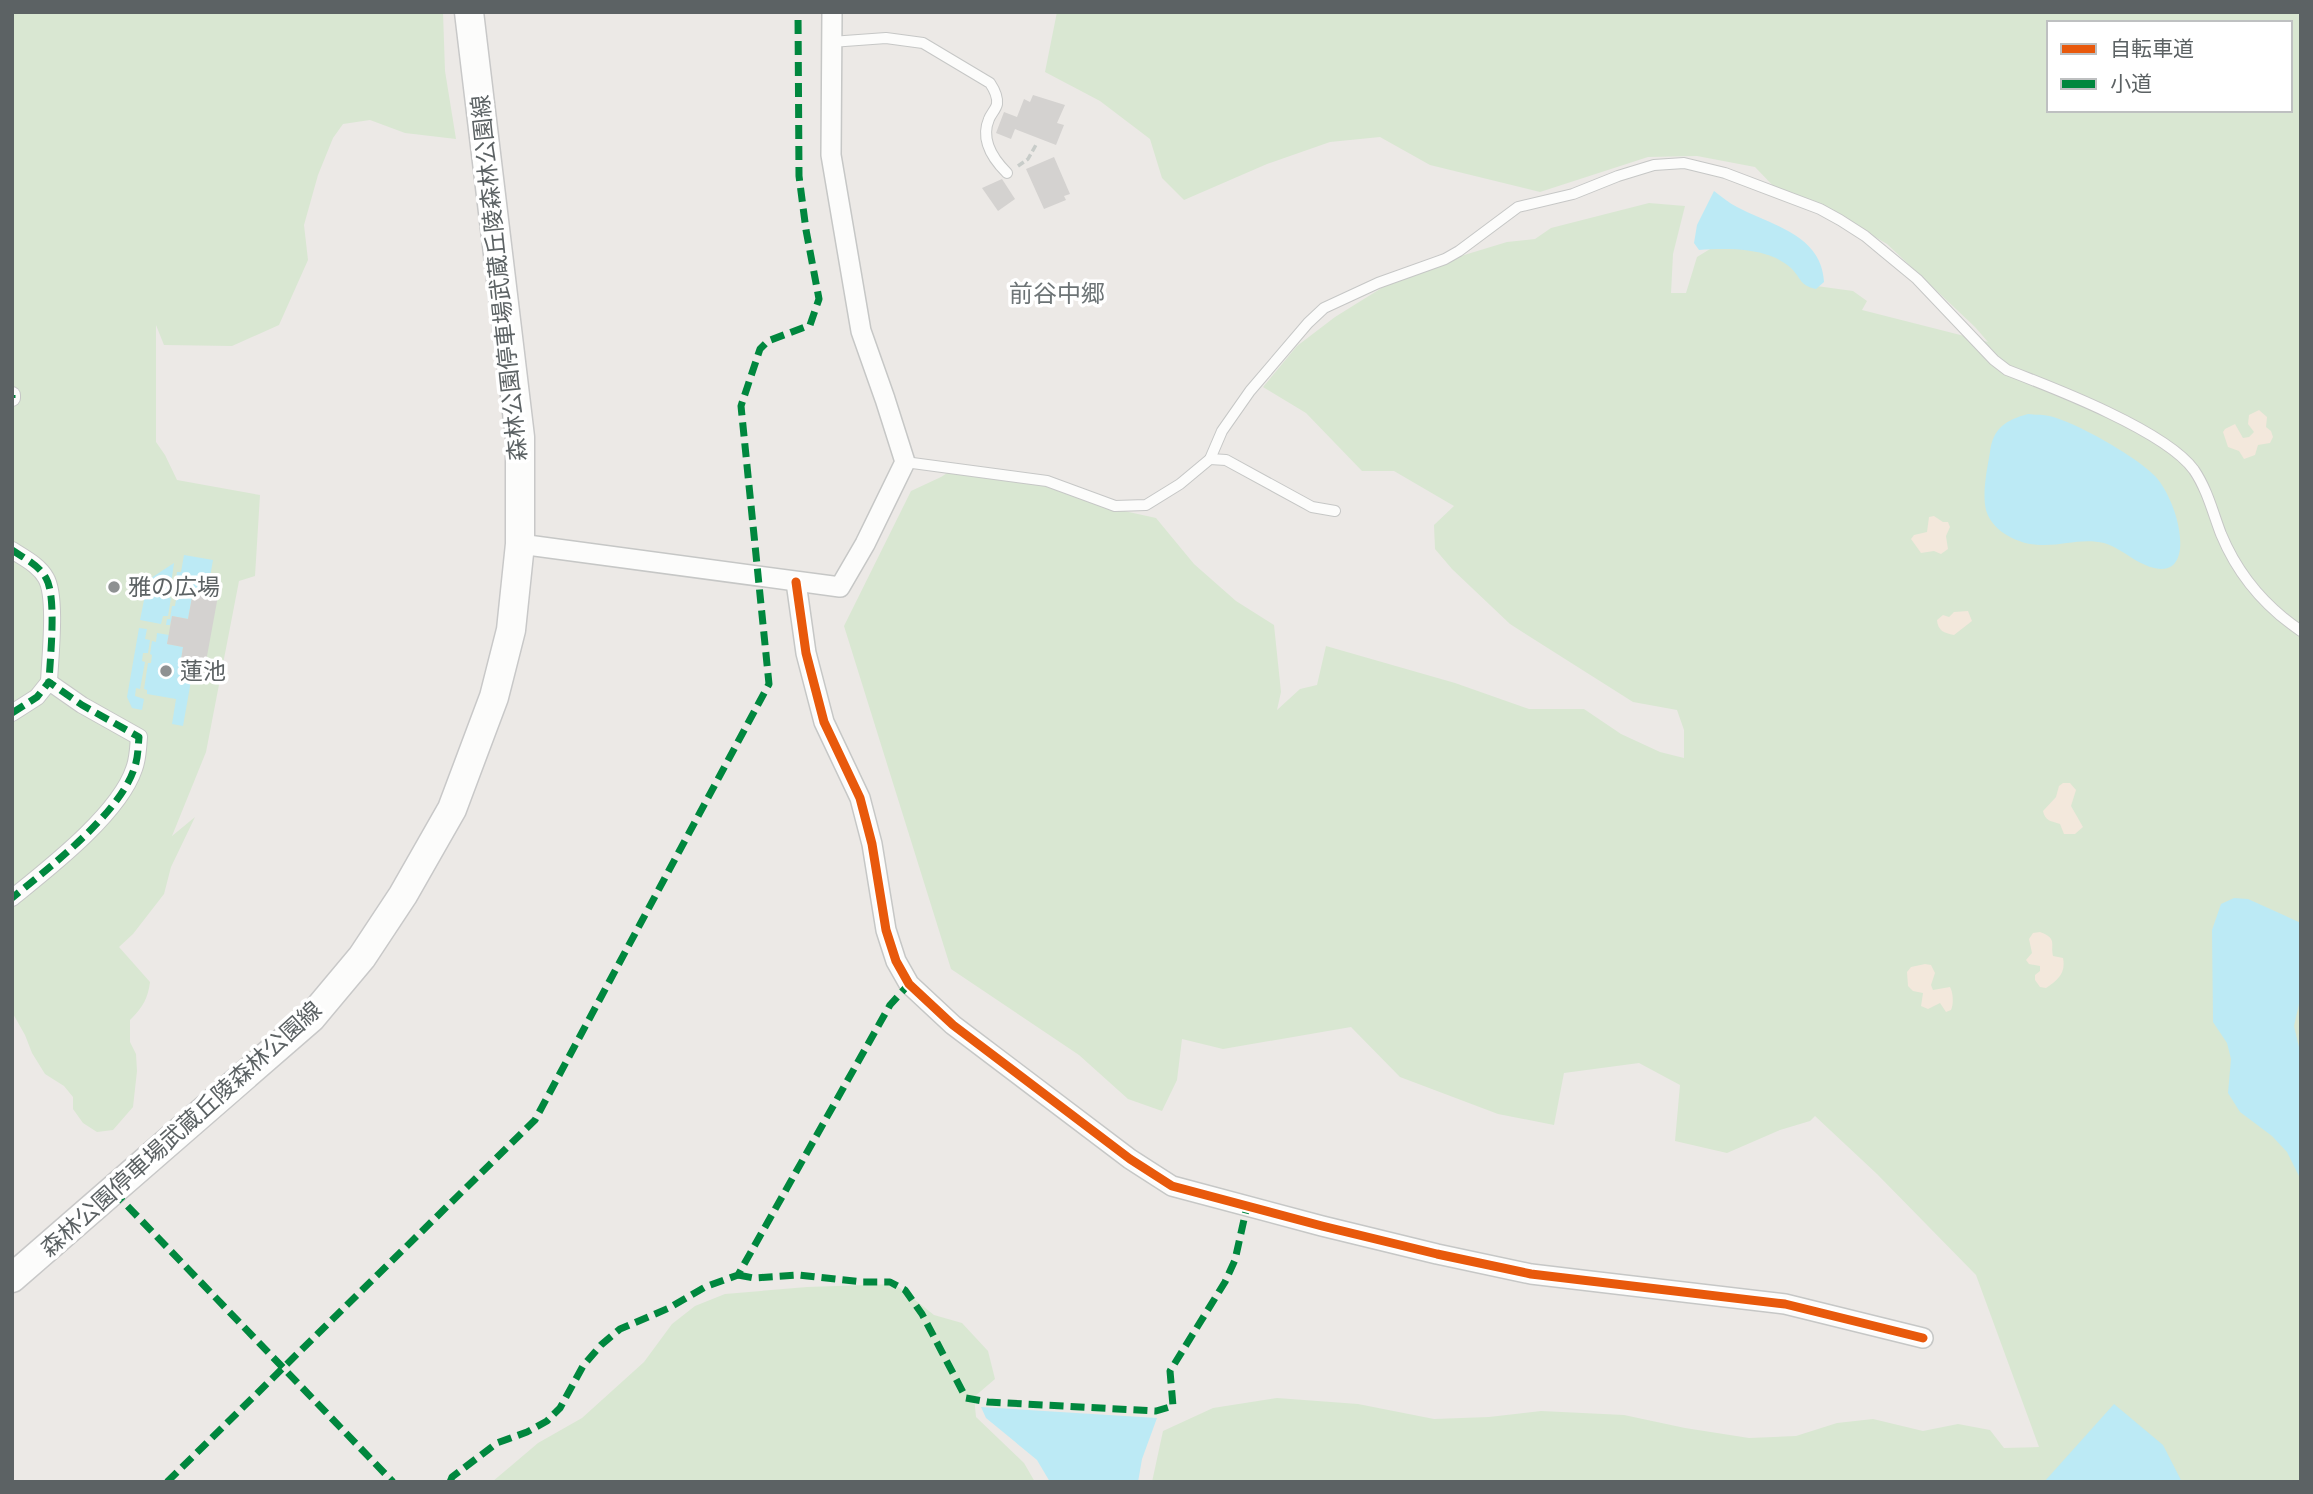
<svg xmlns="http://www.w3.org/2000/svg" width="2313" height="1494" viewBox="0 0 2313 1494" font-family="Lato,'Noto Sans JP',sans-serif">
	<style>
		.green { fill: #d9e7d2; fill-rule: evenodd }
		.sand { fill: #f3e8dc }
		.water { fill: #bceaf5 }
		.building { fill: #d4d2d0 }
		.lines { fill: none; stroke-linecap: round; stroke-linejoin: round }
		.service-casing { stroke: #c6c7c6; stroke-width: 12 }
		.pedestrian-casing { stroke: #c6c7c6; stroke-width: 18 }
		.minor-casing { stroke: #c6c7c6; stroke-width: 22 }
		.secondary-casing { stroke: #c8c8c8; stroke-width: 31 }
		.path { stroke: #c8ccc9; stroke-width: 3.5; stroke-dasharray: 7 3.5; stroke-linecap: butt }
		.service { stroke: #fcfcfb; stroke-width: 10 }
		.pedestrian { stroke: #fcfcfb; stroke-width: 16 }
		.minor { stroke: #fcfcfb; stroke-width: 19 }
		.secondary { stroke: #fcfcfb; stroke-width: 28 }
		.quiet { stroke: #00873e; stroke-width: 7; stroke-dasharray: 14 7; stroke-linecap: butt }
		.cycleway-casing { stroke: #fff; stroke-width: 13 }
		.cycleway { stroke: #e8590c; stroke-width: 9 }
		.poi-dot { fill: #8e9192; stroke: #fff; stroke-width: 2.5 }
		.labels { text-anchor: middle; stroke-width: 7; stroke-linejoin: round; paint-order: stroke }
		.street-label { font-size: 23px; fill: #5c6264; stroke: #fff }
		.poi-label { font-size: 23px; fill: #5c6264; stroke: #fff; text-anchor: start }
		.neighbourhood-label { font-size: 24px; fill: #6d7476; stroke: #fff }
	</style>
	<rect width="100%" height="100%" fill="#ece9e6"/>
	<g class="green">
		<path d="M12,12H443L445,71L456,139L405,133L370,120L343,124L333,138L318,175L304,225L308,260L279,325L232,346L164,345L156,325V442L165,455L177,480L260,495L255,576L239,581L206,752L172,836L195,817L171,867L164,894L133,934L119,947L150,982C148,999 142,1008 130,1020V1042L136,1054L137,1071L133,1107L113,1130L97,1132L83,1123L73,1109V1097L64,1086L45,1074L32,1053L25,1035L12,1012Z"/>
		<path d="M1057,12H2301V1482H1152L1163,1431L1213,1408L1277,1398L1358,1404L1434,1419L1489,1417L1541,1411L1624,1415L1685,1428L1749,1438L1796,1436L1837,1423L1873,1419L1923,1431L1958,1424L1990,1430L2004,1448L2039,1447L1976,1275L1877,1174L1815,1116L1810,1121L1780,1130L1727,1153L1675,1141L1680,1085L1639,1063L1564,1073L1554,1125L1498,1114L1400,1077L1351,1027L1223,1049L1182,1039L1177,1080L1162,1111L1128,1099L1079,1055L951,969L844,626L911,491L941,477L961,464L1019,477L1097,505L1156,518L1194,564L1236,601L1274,625L1281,692L1277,710L1300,689L1317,685L1326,646L1455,683L1529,709H1584L1621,734L1660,752L1684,758V730L1677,710L1633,702L1510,624L1452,569L1435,549L1434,525L1454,506L1394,471H1362L1306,413L1263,387L1297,346L1335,317L1388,284L1428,266L1507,242L1535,239L1551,228L1649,203L1685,206L1673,254L1671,293H1686L1697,257L1715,246L1769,250L1793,265L1809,285L1853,291L1867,301L1862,310L1988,342L1975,327L1887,244L1820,205L1780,193L1755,167L1697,156L1648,157L1540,192L1430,165L1380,137L1330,142L1267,164L1184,200L1162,178L1150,139L1100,101L1045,72ZM2049,23H2290V110H2049Z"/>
		<path d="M895,1284L934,1315L962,1323L988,1351L995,1379L974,1397L976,1417L1024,1463L1035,1482H492L538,1443L582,1418L644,1362L672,1324L695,1306L725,1294L807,1287Z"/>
	</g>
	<g class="sand">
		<path d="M2259,410L2267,417L2266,427L2271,431L2273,437L2270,443L2258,445L2255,455L2244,459L2239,451L2228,447L2223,432L2225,429L2235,424L2243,438L2249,437L2254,432L2248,424L2249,415Z"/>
		<path d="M1934,516L1943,522H1948L1950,527L1946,536L1948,549L1941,554L1934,551L1921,553L1911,539L1914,535L1927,532L1929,517Z"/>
		<path d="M1968,611L1972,621L1954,635C1944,633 1938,631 1937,620L1943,615L1949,617L1954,612Z"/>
		<path d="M2063,783H2070L2076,790L2071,806L2083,827L2075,834H2064L2060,824C2051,821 2045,821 2043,811L2056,797L2059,786Z"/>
		<path d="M2040,932C2058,939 2050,943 2053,956L2063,958C2066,973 2058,980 2046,988L2040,987L2035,980V975L2040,971V966L2029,964L2026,960L2032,953L2029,939L2033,933Z"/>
		<path d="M1925,964L1931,965L1935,973L1931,985L1933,990L1950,987C1953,992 1954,1004 1951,1010L1946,1012L1940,1003L1928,1009L1921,1006L1923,993L1913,991L1908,986L1907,972L1911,967Z"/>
	</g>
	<g class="water">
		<path d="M1714,191C1722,197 1729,203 1737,207C1773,226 1821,234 1824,282L1816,289C1799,285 1802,279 1791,268C1768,247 1728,248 1699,250L1694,243L1697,225Z"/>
		<path d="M2028,414C2034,415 2042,414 2049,416C2074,421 2137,457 2155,476C2183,506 2202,601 2132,558C2123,552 2114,546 2104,543C2081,538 2063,546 2041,545C2020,545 1992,532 1986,510C1982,492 1987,470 1990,452C1993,428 2006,420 2028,414Z"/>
		<path d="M184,555L213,560L207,594L193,592L188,619L172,616L170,625H166L167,619H170L172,606H175L178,587L175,586L177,572H181Z"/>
		<path d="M174,563L171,584H169L166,597L171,598L168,616H163L161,624L140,620L148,580Z"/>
		<path d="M139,628L147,629L145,639L150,640L148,653H143L142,661L145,662L140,689L136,688L135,696L144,699L142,710L132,708L127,697Z"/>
		<path d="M157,633L169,635L167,644L183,647L179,673L192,675L183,726L172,724L176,699L147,694V690L144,689L148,663H151L152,655L150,654L152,641L156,642Z"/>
		<path d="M2234,898L2248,899L2301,923V995L2294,1026L2301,1056V1180L2287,1152L2272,1136L2240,1112L2228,1093L2231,1059L2227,1043L2213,1022L2212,930L2221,904Z"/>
		<path d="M2114,1404L2163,1445L2182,1482H2044Z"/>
		<path d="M981,1407L1157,1418L1142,1459L1138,1482H1050L1037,1460L986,1418Z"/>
	</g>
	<g class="building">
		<path d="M1033,95L1065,105L1057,123L1064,125L1056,145L1015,129L1011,139L996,133L1004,112L1017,117L1024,99L1030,102Z"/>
		<path d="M1054,157L1070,194L1064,196L1066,200L1044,209L1026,169Z"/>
		<path d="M1002,179L1015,199L998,211L982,188Z"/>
		<path d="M193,592L218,596L203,678L179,673L183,647L167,644L172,616L188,619Z"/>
	</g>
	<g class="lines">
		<defs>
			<g id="service">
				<path d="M831,42L886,38L923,43L990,83C994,89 998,96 997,104C996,109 991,114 989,119C980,140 993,159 1007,173"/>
				<path d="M1210,459L1226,460L1312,507L1335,511"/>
				<path d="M905,462L1047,481L1115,506L1146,505L1180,484L1210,459L1222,431L1250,391L1308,323L1324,308L1378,283L1445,259L1459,251L1518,207L1573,194L1618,176L1654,165L1684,163L1725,173L1820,209L1840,220L1865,236L1917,279L1994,360L2007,370C2054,388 2166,431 2194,470C2207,489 2213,513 2221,534C2238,575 2264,606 2301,631"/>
			</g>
			<g id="pedestrian">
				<path d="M12,395V398"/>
				<path d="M12,550C24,558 39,565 46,578C57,597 50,658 49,682"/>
				<path d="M12,713L37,697L49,682L82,705L139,737C138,748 138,759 134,769C119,814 49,868 12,898"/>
			</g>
			<g id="minor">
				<path d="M520,544L840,587L865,544L905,462L885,399L861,331L831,155L832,12"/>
				<path d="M796,582L806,653L824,722L860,798L872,844L886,930L896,961L909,984L953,1025L1130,1159L1172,1186L1322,1226L1437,1254L1531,1274L1785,1304L1923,1338"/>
			</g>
			<path id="secondary" d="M12,1278L311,1018L362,957L403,895L452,809L494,697L511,630L520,544V437L469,12"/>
		</defs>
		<use href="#service" class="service-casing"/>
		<use href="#pedestrian" class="pedestrian-casing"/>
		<use href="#minor" class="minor-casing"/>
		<use href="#secondary" class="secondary-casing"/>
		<path class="path" d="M1018,166L1028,159L1037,143"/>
		<use href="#service" class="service"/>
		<use href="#pedestrian" class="pedestrian"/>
		<use href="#minor" class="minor"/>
		<use href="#secondary" class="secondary"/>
		<g class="quiet">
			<path d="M12,395V398"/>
			<path d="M12,550C24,558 39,565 46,578C57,597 50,658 49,682"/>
			<path d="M12,713L37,697L49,682L82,705L139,737C138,748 138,759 134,769C119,814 49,868 12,898"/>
			<path d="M113,1191L393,1482"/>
			<path d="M738,1275L754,1278L799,1275L863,1282H890L905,1290L922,1314L966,1398L988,1402L1156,1411L1173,1406L1170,1371L1225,1282L1235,1260L1247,1206"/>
			<path d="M167,1482L535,1120L769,684L741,406L760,349L768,341L810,325L819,299L806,230L799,176L798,12"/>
			<path d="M450,1482L452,1477L497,1443L527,1432L547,1421L560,1408L583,1366L601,1345L620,1329L669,1308L705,1287L738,1275L890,1005L909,984"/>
		</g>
		<defs>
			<path id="cycleway" d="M796,582L806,653L824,722L860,798L872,844L886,930L896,961L909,984L953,1025L1130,1159L1172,1186L1322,1226L1437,1254L1531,1274L1785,1304L1923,1338"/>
		</defs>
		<use href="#cycleway" class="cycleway-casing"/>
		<use href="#cycleway" class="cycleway"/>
	</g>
	<g class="poi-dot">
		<circle cx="114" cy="587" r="7"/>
		<circle cx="166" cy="671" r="7"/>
	</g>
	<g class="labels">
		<g class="street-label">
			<text transform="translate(499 278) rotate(-96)" y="8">森林公園停車場武蔵丘陵森林公園線</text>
			<text transform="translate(181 1129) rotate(-42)" y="8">森林公園停車場武蔵丘陵森林公園線</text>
		</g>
		<g class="poi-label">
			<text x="128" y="595">雅の広場</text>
			<text x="180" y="679">蓮池</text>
		</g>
		<g class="neighbourhood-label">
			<text x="1057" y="302">前谷中郷</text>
		</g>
	</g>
	<rect width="2313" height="1494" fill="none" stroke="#5c6264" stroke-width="28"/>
	<rect x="2047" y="21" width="245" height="91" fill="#ffffff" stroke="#bec0c1" stroke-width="2"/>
	<rect x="2061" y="44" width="35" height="10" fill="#e8590c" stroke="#bec0c1" stroke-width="2"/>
	<text x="2110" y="56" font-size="21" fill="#5c6264">自転車道</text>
	<rect x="2061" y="79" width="35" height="10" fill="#00873e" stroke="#bec0c1" stroke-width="2"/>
	<text x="2110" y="91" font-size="21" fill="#5c6264">小道</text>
</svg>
